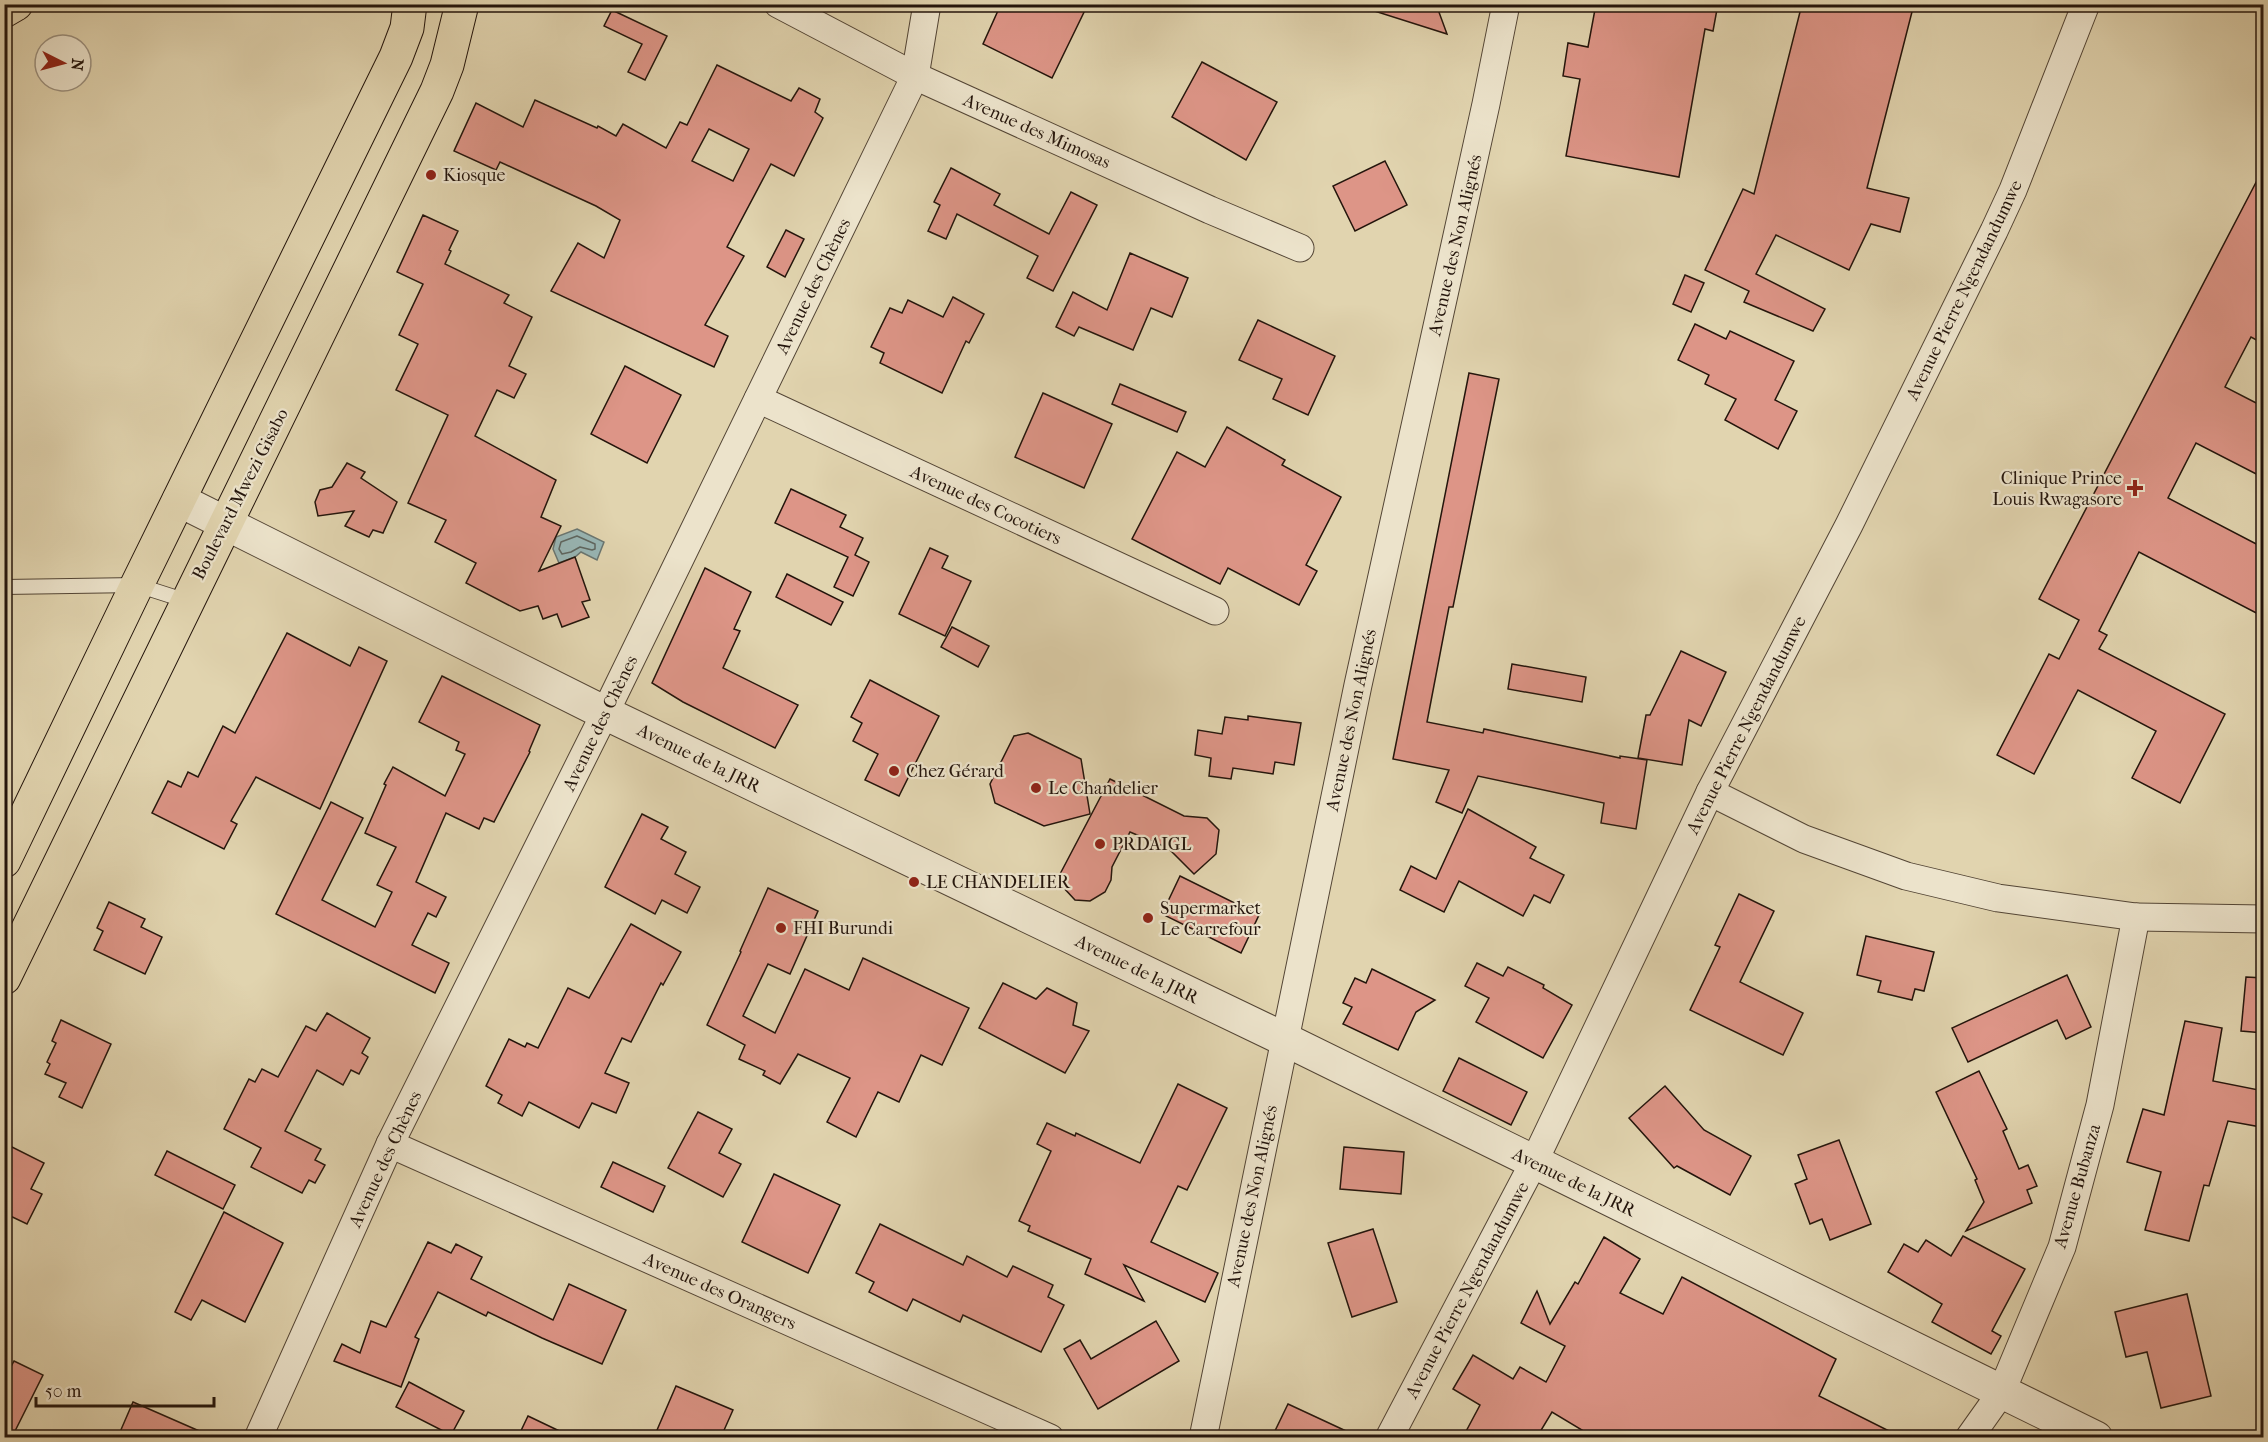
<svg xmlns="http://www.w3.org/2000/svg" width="2268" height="1442" viewBox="0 0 2268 1442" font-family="'IM FELL French Canon',serif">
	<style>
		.water { fill: #98b6b5; stroke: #6a7671; stroke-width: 1.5 }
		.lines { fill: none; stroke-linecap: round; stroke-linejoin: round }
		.shore { stroke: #5e6660; stroke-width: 1.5 }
		.building { fill: #dd9587; stroke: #24150c; stroke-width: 1.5; fill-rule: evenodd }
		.service-casing { stroke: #534535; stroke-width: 16 }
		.minor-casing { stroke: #534535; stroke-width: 29 }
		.tertiary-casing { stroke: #534535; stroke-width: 35 }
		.primary-casing { stroke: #24150c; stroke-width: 35 }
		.service { stroke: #ece3cb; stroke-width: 14 }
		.minor { stroke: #ece3cb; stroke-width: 27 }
		.tertiary { stroke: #ece3cb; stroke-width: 33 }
		.primary { stroke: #e1d4af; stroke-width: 33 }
		.poi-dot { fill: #8f2418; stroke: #ece3cb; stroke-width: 2 }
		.labels { text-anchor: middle; stroke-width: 4.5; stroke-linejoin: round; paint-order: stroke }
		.street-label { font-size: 18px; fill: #24150c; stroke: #ece3cb }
		.poi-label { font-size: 18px; fill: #24150c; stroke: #ece3cb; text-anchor: start }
	</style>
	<rect width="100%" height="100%" fill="#e1d4af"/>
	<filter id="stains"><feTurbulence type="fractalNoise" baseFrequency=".00333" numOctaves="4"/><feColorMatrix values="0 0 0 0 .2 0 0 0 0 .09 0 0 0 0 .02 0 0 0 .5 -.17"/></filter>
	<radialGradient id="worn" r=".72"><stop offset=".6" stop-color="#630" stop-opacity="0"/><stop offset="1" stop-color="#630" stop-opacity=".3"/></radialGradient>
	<path class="water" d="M577,529L604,542L597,560L581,552L575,557L559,563L553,549L556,537Z"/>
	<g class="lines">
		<path class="shore" d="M577,536L595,544V549L592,550L580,547L571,552L562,554L559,549L561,542Z"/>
	</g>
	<g class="building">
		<path d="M1001,4H1088L1052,78L983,44Z"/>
		<path d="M1368,4H1436L1447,34L1368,9Z"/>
		<path d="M1596,4H1718L1713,31L1705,29L1679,177L1566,156L1580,79L1563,76L1568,43L1588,47Z"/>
		<path d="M1802,4H1914L1867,188L1909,198L1900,232L1871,224L1849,270L1776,235L1756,274L1825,309L1813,331L1744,302L1749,291L1705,270L1743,189L1754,194Z"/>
		<path d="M612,10L667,36L645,80L628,72L642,44L604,26Z"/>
		<path d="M1202,62L1277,102L1246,160L1172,117Z"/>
		<path d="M717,65L791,101L799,88L820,99L815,112L823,118L794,176L771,164L727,247L744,256L705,325L728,336L714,367L551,291L578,243L604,258L620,220L596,206L500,162L496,170L454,151L476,103L523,127L535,100L597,128L598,126L616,136L623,124L666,148L680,122L687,125ZM709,129L749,149L733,181L692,161Z"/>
		<path d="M1385,161L1407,205L1355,231L1333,186Z"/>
		<path d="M2264,167V344L2251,337L2225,387L2264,407V478L2196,443L2168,498L2264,548V617L2139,552L2099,631L2107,635L2099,649L2225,714L2180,803L2132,778L2156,731L2078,690L2034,774L1997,755L2049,654L2059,659L2079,620L2039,599Z"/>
		<path d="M951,168L1000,194L994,205L1049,234L1071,192L1097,205L1053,291L1027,278L1038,256L957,214L946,239L928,231L940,205L934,202Z"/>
		<path d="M423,215L458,231L449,250L451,251L445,264L509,295L504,303L532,317L509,366L526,374L514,398L497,390L475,436L556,480L541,517L561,526L539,571L575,557L590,600L582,602L589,617L562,627L557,614L543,619L538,606L520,611L466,583L476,563L435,542L446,520L408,503L448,415L396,390L418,344L399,335L423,284L397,272Z"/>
		<path d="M786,230L804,239L785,277L767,267Z"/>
		<path d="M1130,253L1188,278L1172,317L1151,308L1133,350L1079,327L1074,336L1056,327L1073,292L1107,310Z"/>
		<path d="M1685,275L1704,283L1691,312L1673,304Z"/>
		<path d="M953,297L984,314L969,343L966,341L942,393L880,363L884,353L871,347L890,308L902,313L908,300L943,317Z"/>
		<path d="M1258,320L1335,356L1308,415L1273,399L1282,379L1239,360Z"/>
		<path d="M1695,324L1726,339L1730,331L1794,361L1775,400L1797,411L1778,449L1725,420L1736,399L1705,384L1709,375L1678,360Z"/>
		<path d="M625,366L681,395L647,463L591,434Z"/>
		<path d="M1469,373L1499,379L1453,607H1449L1427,722L1483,733L1484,729L1620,758V756L1647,760L1636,829L1601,823L1604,803L1478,776L1462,813L1436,802L1449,770L1393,759Z"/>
		<path d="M1120,384L1186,412L1177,432L1112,404Z"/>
		<path d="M1043,393L1112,424L1084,488L1015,457Z"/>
		<path d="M1227,427L1285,460L1282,465L1341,497L1306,565L1317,571L1299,605L1228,568L1220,584L1132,539L1177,452L1205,467Z"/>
		<path d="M347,463L365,472L361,478L397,502L383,533L373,530L369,537L345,526L354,511L318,516L315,502L320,490L332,487Z"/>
		<path d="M791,489L846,515L840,527L863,538L855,555L869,562L853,596L834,587L848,557L775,523Z"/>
		<path d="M930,548L948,556L942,568L971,581L945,636L899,614Z"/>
		<path d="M705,568L751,592L734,629L740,631L723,668L798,705L775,748L683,702L652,683Z"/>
		<path d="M787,574L843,602L831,625L776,597Z"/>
		<path d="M952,627L989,646L978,667L941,647Z"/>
		<path d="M287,633L350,666L359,647L387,661L320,809L256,777L231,821L237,824L224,849L152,813L168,781L181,787L188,772L198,777L223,726L235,733Z"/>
		<path d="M1681,651L1726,672L1701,726L1689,720L1682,765L1638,758L1646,715H1650Z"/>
		<path d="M1512,664L1586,677L1582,702L1508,689Z"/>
		<path d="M442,676L540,725L529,751L530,752L494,822L484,818L479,829L446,813L416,882L446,897L436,917L428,913L412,945L449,963L435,993L276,914L331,802L363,818L322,900L375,927L392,892L377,885L396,847L365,833L386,785L384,784L393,767L445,796L465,754L456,750L459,742L419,722Z"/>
		<path d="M870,680L939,716L899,796L865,780L878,754L853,741L862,723L851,717Z"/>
		<path d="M1248,716L1301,723L1294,765L1275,762L1273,774L1233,768L1231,779L1209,776L1211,758L1195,755L1198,730L1222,734L1225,717L1248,720Z"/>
		<path d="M1028,733L1081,759L1090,814L1044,826L995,803L990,784L1014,736Z"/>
		<path d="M1110,779L1184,816L1207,818L1219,830L1216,854L1194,874L1168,848L1130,832L1112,867L1111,880L1105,892L1090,901L1075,900L1063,887L1059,876Z"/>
		<path d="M1468,809L1536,847L1530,858L1564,875L1550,903L1534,895L1523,916L1459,881L1444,912L1400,890L1411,866L1436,879Z"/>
		<path d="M642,814L668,827L661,839L686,852L675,874L700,887L687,913L662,900L655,914L605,887Z"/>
		<path d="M1180,876L1259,915L1241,953L1162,914Z"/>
		<path d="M768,888L818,911L790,974L768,964L743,1016L775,1033L805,969L849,990L863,958L969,1008L942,1065L921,1055L899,1102L878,1092L856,1137L827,1122L850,1078L798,1054L780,1084L763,1075L765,1071L739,1059L745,1045L707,1025L741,952L740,951Z"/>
		<path d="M1739,894L1774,911L1740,982L1803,1013L1783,1055L1690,1010L1720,947L1715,945Z"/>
		<path d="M109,902L145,919L141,927L162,937L145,974L94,950L103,931L97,928Z"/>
		<path d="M631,924L681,952L663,985L661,983L631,1042L622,1038L605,1073L629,1083L616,1113L592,1103L579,1128L529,1102L522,1116L498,1103L502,1095L486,1086L509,1039L525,1047L527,1043L538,1048L568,988L589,998Z"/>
		<path d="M1866,936L1934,952L1924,991L1915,989L1912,1000L1878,992L1881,981L1857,975Z"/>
		<path d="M1477,963L1503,976L1508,967L1544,985L1543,988L1572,1005L1543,1058L1476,1022L1489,998L1465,986Z"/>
		<path d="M1372,969L1435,1000L1416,1012L1398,1050L1343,1024L1352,1007L1343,1003L1355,978L1366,983Z"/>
		<path d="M2067,975L2091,1027L2066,1039L2057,1020L1968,1062L1952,1028Z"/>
		<path d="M2246,977L2264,978V1033L2241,1031Z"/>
		<path d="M1003,983L1036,999L1047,988L1077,1003L1073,1025L1089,1031L1065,1073L979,1028Z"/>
		<path d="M327,1013L370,1038L362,1053L368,1057L359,1074L351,1070L343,1085L317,1070L285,1131L321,1149L315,1160L325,1165L315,1183L309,1180L302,1193L251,1167L261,1148L224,1129L249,1079L255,1082L262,1069L278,1077L306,1026L316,1031Z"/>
		<path d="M61,1020L111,1044L82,1108L59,1097L66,1083L45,1074L50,1064L47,1062L56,1043L52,1041Z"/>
		<path d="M2185,1021L2222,1028L2213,1081L2264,1091L2261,1127L2228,1121L2209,1186L2204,1185L2189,1241L2145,1230L2161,1172L2127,1162L2143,1109L2164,1115Z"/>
		<path d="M1459,1058L1527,1092L1511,1125L1443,1091Z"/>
		<path d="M1979,1071L2007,1129L2003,1131L2019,1169L2028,1165L2037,1186L2027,1190L2032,1203L1966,1231L1984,1202L1975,1180L1977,1179L1936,1092Z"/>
		<path d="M1178,1084L1227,1108L1187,1190L1178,1186L1151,1242L1218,1273L1205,1302L1124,1265L1144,1301L1085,1274L1091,1259L1028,1231L1030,1226L1019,1221L1051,1151L1037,1144L1047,1123L1075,1136L1076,1133L1140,1163Z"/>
		<path d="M1665,1086L1704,1130L1751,1156L1730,1195L1677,1166L1674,1168L1629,1118Z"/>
		<path d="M698,1112L732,1129L719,1153L741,1164L723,1197L668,1168Z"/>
		<path d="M1839,1140L1871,1224L1830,1240L1822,1219L1810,1224L1795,1184L1807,1179L1798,1155Z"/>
		<path d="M4,1143L44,1163L31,1189L42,1194L27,1224L4,1213Z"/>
		<path d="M1344,1147L1404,1152L1401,1194L1340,1189Z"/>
		<path d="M167,1151L235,1185L223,1209L155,1175Z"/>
		<path d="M613,1162L665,1186L653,1212L601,1187Z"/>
		<path d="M774,1174L840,1205L808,1273L742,1242Z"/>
		<path d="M224,1212L283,1243L245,1322L202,1300L191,1320L175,1312Z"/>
		<path d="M880,1224L963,1265L967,1256L1007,1277L1013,1266L1053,1285L1048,1297L1064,1305L1041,1352L963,1315L960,1322L913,1299L907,1311L869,1292L874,1282L856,1273Z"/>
		<path d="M1373,1229L1397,1302L1352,1317L1328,1243Z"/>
		<path d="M1963,1236L2025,1269L1992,1331L2001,1336L1991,1354L1932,1322L1942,1304L1888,1272L1904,1244L1918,1252L1926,1240L1951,1256Z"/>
		<path d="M1604,1237L1640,1259L1620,1293L1663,1314L1682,1277L1836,1359L1819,1396L1901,1437H1579L1582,1430L1552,1412L1537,1437H1463L1480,1405L1453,1389L1473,1355L1513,1379L1520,1367L1546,1382L1565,1346L1521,1323L1537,1291L1550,1324L1575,1282L1578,1284Z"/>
		<path d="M428,1242L451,1253L456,1244L482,1257L471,1279L553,1320L569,1284L626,1310L602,1364L542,1338L488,1312L486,1316L438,1292L415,1337L419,1339L401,1387L334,1361L342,1344L360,1353L371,1321L386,1327Z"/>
		<path d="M2187,1294L2211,1396L2161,1408L2147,1352L2126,1357L2115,1312Z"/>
		<path d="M1156,1321L1179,1361L1098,1409L1064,1349L1080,1340L1091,1359Z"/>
		<path d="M14,1361L43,1375L12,1437H4V1380Z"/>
		<path d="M409,1382L464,1411L451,1435L396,1407Z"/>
		<path d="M676,1386L733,1410L721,1437H654Z"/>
		<path d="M133,1402L213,1437H134L120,1432Z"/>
		<path d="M1288,1404L1359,1437H1272Z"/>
		<path d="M528,1416L572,1437H518Z"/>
	</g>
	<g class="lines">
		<defs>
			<path id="service" d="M4,587L137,585L187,601"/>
			<g id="minor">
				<path d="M778,4L915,76L1210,210L1300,248"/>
				<path d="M758,399L1215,611"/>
				<path d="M1710,792L1804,839L1906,876L1998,898L2136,917L2264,919"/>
				<path d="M390,1144L1050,1438"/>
				<path d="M258,1438L390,1144L605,713L915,76L927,4"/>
				<path d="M1203,1438L1358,685L1486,104L1506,4"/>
				<path d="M1389,1438L1534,1162L1710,792L1849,525L1994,231L2013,190L2086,4"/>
				<path d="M1969,1438L2001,1393L2062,1247L2100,1105L2136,917"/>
			</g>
			<path id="tertiary" d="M179,500L605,713L1284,1039L2096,1438"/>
			<g id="primary">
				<path d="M4,11L16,4"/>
				<path d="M4,861L137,585L396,57L407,28L410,4"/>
				<path d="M4,978C147,682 294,387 437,91L447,65L462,4"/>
			</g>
		</defs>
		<use href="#service" class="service-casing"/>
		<use href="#minor" class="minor-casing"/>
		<use href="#tertiary" class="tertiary-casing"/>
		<use href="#primary" class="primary-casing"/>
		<use href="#service" class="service"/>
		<use href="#minor" class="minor"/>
		<use href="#tertiary" class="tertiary"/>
		<use href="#primary" class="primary"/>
	</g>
	<g class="poi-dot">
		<circle cx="431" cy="175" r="6"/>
		<path d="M2132 479h6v6h6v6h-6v6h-6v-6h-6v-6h6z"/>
		<circle cx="894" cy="771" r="6"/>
		<circle cx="1036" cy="788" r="6"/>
		<circle cx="1100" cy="844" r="6"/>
		<circle cx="914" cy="882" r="6"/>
		<circle cx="1148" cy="918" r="6"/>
		<circle cx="781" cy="928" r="6"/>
	</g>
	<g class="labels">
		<g class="street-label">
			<text transform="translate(1037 131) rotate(24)" y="6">Avenue des Mimosas</text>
			<text transform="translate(1455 245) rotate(-77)" y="6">Avenue des Non Alignés</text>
			<text transform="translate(813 286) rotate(-64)" y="6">Avenue des Chènes</text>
			<text transform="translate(1964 290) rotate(-64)" y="6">Avenue Pierre Ngendandumwe</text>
			<text transform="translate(240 494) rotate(-63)" y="6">Boulevard Mwezi Gisabo</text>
			<text transform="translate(986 505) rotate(25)" y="6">Avenue des Cocotiers</text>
			<text transform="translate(1351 720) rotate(-78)" y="6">Avenue des Non Alignés</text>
			<text transform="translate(600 723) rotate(-64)" y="6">Avenue des Chènes</text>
			<text transform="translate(1746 725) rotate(-63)" y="6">Avenue Pierre Ngendandumwe</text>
			<text transform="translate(699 758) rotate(26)" y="6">Avenue de la JRR</text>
			<text transform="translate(1137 969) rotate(26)" y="6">Avenue de la JRR</text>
			<text transform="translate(385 1159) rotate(-65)" y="6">Avenue des Chènes</text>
			<text transform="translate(1574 1182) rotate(26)" y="6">Avenue de la JRR</text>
			<text transform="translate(2077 1186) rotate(-74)" y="6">Avenue Bubanza</text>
			<text transform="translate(1252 1196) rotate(-78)" y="6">Avenue des Non Alignés</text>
			<text transform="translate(1467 1290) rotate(-62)" y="6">Avenue Pierre Ngendandumwe</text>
			<text transform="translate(720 1291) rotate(24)" y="6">Avenue des Orangers</text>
		</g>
		<g class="poi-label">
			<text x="443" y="181">Kiosque</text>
			<text x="2122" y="484" text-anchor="end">Clinique Prince<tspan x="2122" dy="21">Louis Rwagasore</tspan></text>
			<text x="906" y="777">Chez Gérard</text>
			<text x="1048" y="794">Le Chandelier</text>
			<text x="1112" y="850">PRDAIGL</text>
			<text x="926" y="888">LE CHANDELIER</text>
			<text x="1160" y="914">Supermarket<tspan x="1160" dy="21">Le Carrefour</tspan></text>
			<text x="793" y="934">FHI Burundi</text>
		</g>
	</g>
	<rect width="2268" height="1442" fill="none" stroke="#e1d4af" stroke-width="24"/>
	<rect x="6" y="6" width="2256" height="1430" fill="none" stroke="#24150c" stroke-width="3"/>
	<rect x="12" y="12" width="2244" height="1418" fill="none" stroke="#24150c" stroke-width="1.5"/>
	<g transform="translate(63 63) rotate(96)"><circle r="28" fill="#ece3cb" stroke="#9c917f" stroke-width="1.5"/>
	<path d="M0-4.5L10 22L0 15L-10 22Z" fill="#8f2418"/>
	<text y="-9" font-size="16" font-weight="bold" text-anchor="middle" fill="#24150c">N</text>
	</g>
	<path d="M36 1397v9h178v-9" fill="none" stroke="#24150c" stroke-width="3"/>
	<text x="45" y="1397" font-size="18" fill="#24150c" stroke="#ece3cb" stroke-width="4.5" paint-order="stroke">50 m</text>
	<rect width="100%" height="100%" filter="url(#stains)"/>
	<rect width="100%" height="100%" fill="url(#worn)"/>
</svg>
